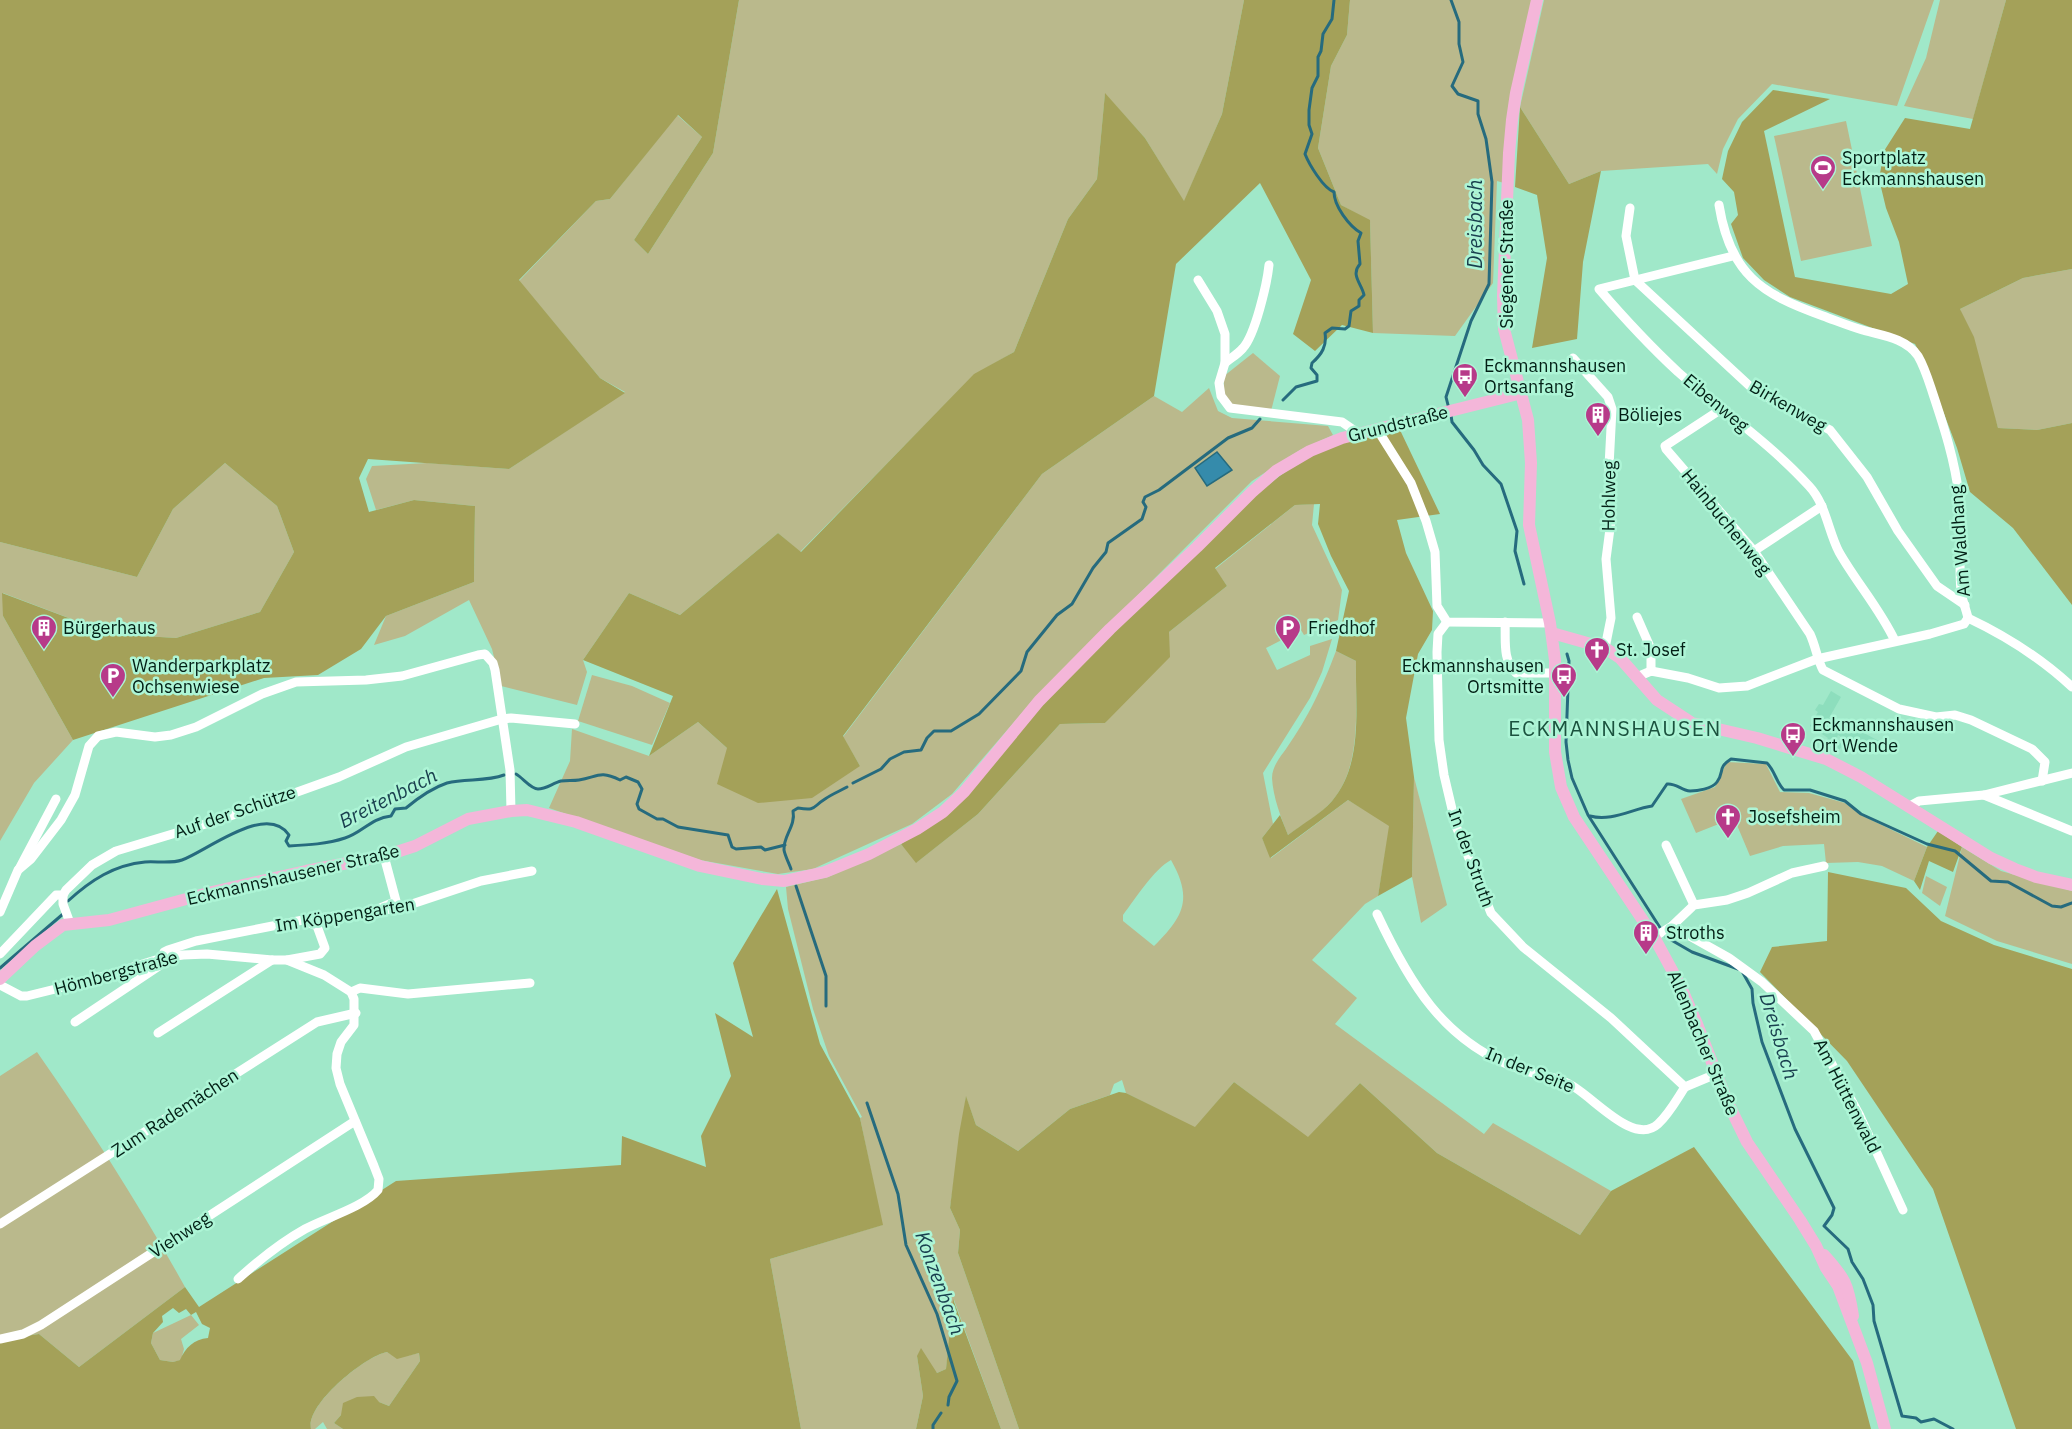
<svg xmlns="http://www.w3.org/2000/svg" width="2072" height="1429" viewBox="0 0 2072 1429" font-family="'IBM Plex Sans',sans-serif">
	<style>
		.built { fill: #8ddebd }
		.green { fill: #bab98c; fill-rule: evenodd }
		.forest { fill: #a4a159; fill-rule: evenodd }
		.water { fill: #358bab; stroke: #266b7e; stroke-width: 1.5 }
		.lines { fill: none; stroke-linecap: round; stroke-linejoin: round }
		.stream { stroke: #266b7e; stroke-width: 3 }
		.minor { stroke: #fff; stroke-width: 9 }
		.major { stroke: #f4b6d9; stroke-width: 12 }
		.labels { text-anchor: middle; stroke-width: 5; stroke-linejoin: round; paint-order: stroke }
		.poi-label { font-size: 18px; fill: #021f15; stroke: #adf5d6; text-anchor: start }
		.street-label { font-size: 18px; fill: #021f15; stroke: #adf5d6 }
		.water-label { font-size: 20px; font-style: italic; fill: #193f4e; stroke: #adf5d6 }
		.quarter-label { font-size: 21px; letter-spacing: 1.5px; fill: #1b523e; stroke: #adf5d6 }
	</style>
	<rect width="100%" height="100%" fill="#a0e8c9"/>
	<path class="built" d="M1831,691L1841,697L1829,718L1843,726L1845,723L1879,741L1873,751L1865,746L1863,749L1860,748L1838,735L1836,740L1843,745L1839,750L1825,742L1828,738L1810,726L1818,712L1815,710L1819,704L1823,705Z"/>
	<g class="green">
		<path d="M739,0H1244L1222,114L1184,202L1145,138L1105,94L1097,179L1068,219L1014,352L974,375L800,552L778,533L680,615L629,593L583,660L587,672L577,705L501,686L492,649L469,600L405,636L374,645L386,616L474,582L475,506L414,500L376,510L366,479L372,466L427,463L509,469L625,392L600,378L519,281L596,201L610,199L677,115L702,137L634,240L648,254L713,153Z"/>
		<path d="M1350,0H1532L1504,183L1497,181L1493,283L1455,336L1373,333L1370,221L1341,205L1318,148L1331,66L1347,35Z"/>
		<path d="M1544,0H1934L1897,106L1772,84L1738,119L1723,149L1717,174L1708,164L1601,171L1569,184L1520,107Z"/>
		<path d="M1940,0H2006L1973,119L1904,106L1926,58Z"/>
		<path d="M1846,121L1872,246L1801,261L1774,136Z"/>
		<path d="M2072,269V423L2037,430L1998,428L1960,309L2023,278Z"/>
		<path d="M1253,353L1280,376L1271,411L1232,405L1224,396V376Z"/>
		<path d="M1209,388L1218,411L1232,418L1328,426L1333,435L1300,450L1252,481L1034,699L952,794L912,824L813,869L778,874L700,860L549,808L570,761L572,729L649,756L698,722L727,748L860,766L843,737L1042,474L1154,396L1182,412Z"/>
		<path d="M225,463L277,506L294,552L260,612L176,638L111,634L3,593V616L73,740L34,783L0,841V542L137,577L173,509Z"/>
		<path d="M1314,504L1312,525L1342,590L1338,620L1304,635L1301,630L1266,648L1277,670L1310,655V646L1332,639L1322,672L1310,698L1263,773L1273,824L1262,838L1271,858L1348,800L1390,825L1378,896L1365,904L1312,960L1357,998L1335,1024L1484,1134L1493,1123L1611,1191L1580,1235L1437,1153L1360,1083L1308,1138L1234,1082L1195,1128L1126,1093L1122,1080L1114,1084L1110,1095L1070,1109L1018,1151L976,1125L966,1097L950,1208L960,1230L958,1253L1019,1429H1001L954,1300L946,1369L937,1373L917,1356L923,1396L916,1429H801L770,1259L882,1225L860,1118L862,1117L829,1056L813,1009L788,909L786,887L828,877L901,844L917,862L978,814L1060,724L1105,723L1169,632L1227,586L1215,569L1295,505ZM1171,860C1193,899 1184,916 1154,946L1123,921V915C1135,899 1154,869 1171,860Z"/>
		<path d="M1336,651L1356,661C1355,706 1363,765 1332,801C1321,814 1302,825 1288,835C1281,818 1273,797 1272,778C1272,767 1280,757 1286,749C1309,716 1322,688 1336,651Z"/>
		<path d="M592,675L632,686L670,703L652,745L578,721Z"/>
		<path d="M1727,762L1766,764L1780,792L1809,793L1845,803L1859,814L1927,847L1914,881L1882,866L1858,862L1826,863L1824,844L1783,846L1750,856L1734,818L1696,833L1681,799L1715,787Z"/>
		<path d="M1414,777L1447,905L1421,923L1412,877Z"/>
		<path d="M1962,847L2001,871L2072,891V964L1997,941L1945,916Z"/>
		<path d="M1926,876L1947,887L1940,906L1922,893Z"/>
		<path d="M37,1052C90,1128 140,1206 185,1287L79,1367L39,1334L0,1340V1076Z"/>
		<path d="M191,1315L199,1325L181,1339L184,1349L181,1360L173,1362L160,1360L151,1343L153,1333Z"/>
		<path d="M387,1352L397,1358L419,1353L420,1361L389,1406L379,1402L341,1415L334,1423L343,1429H327L323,1422L315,1429H311C305,1405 365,1356 387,1352Z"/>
	</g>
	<g class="forest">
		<path d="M0,0H739L713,153L648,254L634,240L702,137L678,115L610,199L596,201L519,280L600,378L625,393L509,469L368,459L359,478L369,512L414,500L475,506L474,582L386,616L361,649L318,675L264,678L73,740L3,616L2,593L111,634L176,638L260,612L294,552L277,506L225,463L173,509L137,577L0,542Z"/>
		<path d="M1244,0H1350L1347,35L1331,66L1318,148L1341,205L1370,220L1373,333L1342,325L1315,351L1293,334L1311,280L1260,183L1176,264L1154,396L1042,474L843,736L860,766L812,798L758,803L717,784L727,748L698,722L649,756L673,696L583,660L629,593L680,615L778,533L801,552L974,374L1014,352L1068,219L1097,179L1105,93L1145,138L1184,201L1222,114Z"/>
		<path d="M2006,0H2072V269L2023,278L1960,309L1974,337L1998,428L2037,430L2072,423V605L2013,528L1970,492L1957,448L1924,361L1915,344L1790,297L1764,280L1743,258L1731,224L1738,215L1734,192L1722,179L1728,151L1742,122L1773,90L1830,99L1764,131L1795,277L1891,294L1908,284L1899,242L1886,208L1879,179L1884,151L1905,118L1970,129Z"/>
		<path d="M1520,107L1569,184L1601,171L1583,262L1577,339L1532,348L1547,258L1537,195L1515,187Z"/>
		<path d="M1400,430L1440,514L1397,520L1406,553L1433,611L1432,630L1418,654L1406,718L1414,777L1412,877L1378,896L1389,826L1348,800L1270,858L1262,838L1280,815L1288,835C1302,824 1321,814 1332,801C1364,763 1355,707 1356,661L1336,651L1349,591L1331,556L1318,524L1320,504L1295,505L1215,568L1227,586L1169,632L1170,657L1105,723L1060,724L978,814L916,863L901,844L944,815L1042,702L1248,502C1269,484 1289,467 1314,455C1340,441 1371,436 1400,430Z"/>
		<path d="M1938,831L1962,847L1953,872L1929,861L1920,890L1914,881L1927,847Z"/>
		<path d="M1828,872L1906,888L1941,921L1994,945L2072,969V1429H2016L1933,1189L1847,1061L1760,972L1772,947L1827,941Z"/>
		<path d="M777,889L820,1044L860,1118L883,1225L770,1259L801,1429H343L334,1423L341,1415L343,1403L357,1397L374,1396L379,1402L389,1406L420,1361L419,1353L397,1359L387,1352C365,1356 305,1405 311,1429H0V1340L39,1334L79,1367L185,1287L199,1307L396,1181L621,1165L622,1136L706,1167L701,1136L731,1076L715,1013L753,1037L733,963ZM173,1308L179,1313L186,1309L191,1315L196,1312L202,1324L210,1328L208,1338C194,1339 185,1348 180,1360L173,1362L160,1360L151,1343L153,1333L163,1322L162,1316Z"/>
		<path d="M1234,1082L1308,1137L1360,1083L1437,1153L1580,1235L1611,1191L1694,1147L1853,1361L1871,1429H1019L958,1253L960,1230L950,1208L959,1134L966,1096L976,1125L1018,1151L1070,1109L1119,1092L1126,1093L1195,1127Z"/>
		<path d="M953,1299L1001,1429H916L923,1396L917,1356L921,1348L937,1373L946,1369Z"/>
	</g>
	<path class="water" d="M1217,452L1232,470L1207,486L1195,468Z"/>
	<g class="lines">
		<g class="stream">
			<path d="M1283,400L1296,387L1317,381V375L1311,368L1312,363C1322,354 1327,346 1325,333L1332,328L1345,329L1349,326L1351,311L1359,306V300L1364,295C1362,284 1350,275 1360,264L1358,241L1361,233C1349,226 1334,206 1334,192C1323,188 1309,164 1305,154L1312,134L1309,125V110L1312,88L1318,76V57L1321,51L1323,34L1332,19L1334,0"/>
			<path d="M1449,409L1446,397L1471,321L1489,284L1492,182L1486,139L1478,114V101L1458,94L1452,86L1463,62L1459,44V22L1451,0"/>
			<path d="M1451,415L1452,422L1474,450L1483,465L1501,484L1517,531L1515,551L1524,584"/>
			<path d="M1567,654L1569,661L1566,742L1568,760L1572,778L1588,815L1666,937L1692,952L1738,969"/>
			<path d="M516,774C523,778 531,789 538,789C546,789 553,783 561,781C567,780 573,781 579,780C598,777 599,770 620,780L626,777L638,782L642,789L637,804L639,809L657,819H663L678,827L728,835L732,847L736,849L761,847L765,850L785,845"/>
			<path d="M853,783L881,769L890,759L904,752L921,750L927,738L934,731H951L979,714L1021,671L1027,652L1057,615L1072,604L1093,568L1106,552L1108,543L1142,519L1146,507L1143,502L1145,497L1159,490L1228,438L1252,428L1260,419"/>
			<path d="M1590,816C1611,822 1632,809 1652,806L1667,784C1676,783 1681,790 1690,791C1697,791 1712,789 1717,782C1725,771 1717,768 1731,759L1767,763C1775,771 1776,782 1784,790H1810L1845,801L1861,814L1927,844L1955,851L1991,881L2008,882L2052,906L2061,907L2072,903"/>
			<path d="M791,869C789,863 785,856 784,850C783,836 796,826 793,811L798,808C817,811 812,807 825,799C832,794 840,791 847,787"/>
			<path d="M796,886L826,976V1006"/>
			<path d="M68,901C91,880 114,865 145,862C156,861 171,864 182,860C207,851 267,802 289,835L286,841L289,846C308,845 327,844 345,838C362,833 371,818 391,816L395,809L406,808C418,798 432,788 447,783C465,778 486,782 504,775"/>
			<path d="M0,968L63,914"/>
			<path d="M1743,973L1752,989L1753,1003L1762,1042L1795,1129L1834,1208L1832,1215L1824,1226L1848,1249L1852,1262L1863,1279L1873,1305L1874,1321L1902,1416L1916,1418L1921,1422L1934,1419L1953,1429"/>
			<path d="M867,1103L898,1194L906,1245L937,1314L957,1381L949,1397L948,1405"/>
			<path d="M933,1429V1425L941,1413"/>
		</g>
		<g class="minor">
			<path d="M1719,205C1730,274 1761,294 1823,316C1837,321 1851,327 1866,331C1885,336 1906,339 1918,356C1925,368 1929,382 1933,394C1944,427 1955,461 1959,496C1963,527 1958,560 1961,591C1962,600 1966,609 1968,618"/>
			<path d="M1630,208L1626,236L1635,280L1754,390L1830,430L1867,477L1898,531L1937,586L1965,605"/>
			<path d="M1733,256L1599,289C1624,318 1650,346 1678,372C1721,410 1770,443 1809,486C1826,504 1828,531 1839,552C1856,582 1880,609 1895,641"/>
			<path d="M1198,280L1217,311L1225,334V363L1219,383L1221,396L1230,408L1342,422L1358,433"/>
			<path d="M1573,358L1608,397L1612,409L1609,466L1611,521L1606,559L1611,618L1605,648"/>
			<path d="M1225,363C1231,358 1238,354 1243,348C1255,335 1267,284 1269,265"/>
			<path d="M1723,408L1665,446L1666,449L1754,551L1810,634C1816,647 1817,659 1823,670L1899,709L1936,717L1955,715L1971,720L2032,749L2045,762L2042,781"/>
			<path d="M1377,429L1411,483L1426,521L1435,552L1437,606L1447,622L1550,623"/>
			<path d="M1754,551L1822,506"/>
			<path d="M1637,617L1651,649V671"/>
			<path d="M1968,618C2006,636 2041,658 2072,687"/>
			<path d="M1447,622L1438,634L1437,652L1439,740L1444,775L1456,826L1491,913L1523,947L1611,1018L1685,1087L1716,1074"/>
			<path d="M1505,622C1506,640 1502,660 1516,673H1556"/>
			<path d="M1637,677L1651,671L1688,678L1719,688L1747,686L1817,659L1930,634L1964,624L1968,618"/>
			<path d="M1984,795L2072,773"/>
			<path d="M1908,807L1919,801L1984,795L2072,831"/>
			<path d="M1666,845L1694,905"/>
			<path d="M19,869L56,799"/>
			<path d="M63,895V904L70,923"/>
			<path d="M380,908L396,901L384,856"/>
			<path d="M0,912L18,870L31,859L61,820L75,795L89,746L98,736L116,732L155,737L171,735L196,727L262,694L296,682L366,680L402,676L478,655L485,654L493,663L495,670L510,770L511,811"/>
			<path d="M1377,914C1408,980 1443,1042 1517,1068C1534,1075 1553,1075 1569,1084C1591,1094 1633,1147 1658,1124C1669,1114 1677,1099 1685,1087"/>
			<path d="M1672,926L1729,958L1762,982L1814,1031L1860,1116L1903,1210"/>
			<path d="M1654,937L1672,926L1694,905L1727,900L1748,893L1792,873L1824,866"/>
			<path d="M0,954L56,895H63L66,890L92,865L116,851L219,820L339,777L406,747L502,719L511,718L575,724"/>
			<path d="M287,960L320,954L325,948L317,926L305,921"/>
			<path d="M0,985L21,996H27L88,981L162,958L183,955L207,954L272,960H287L324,975L351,992L354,999V1025L341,1042L337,1054L336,1068L340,1084L374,1166L379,1179L378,1190C364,1207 325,1218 305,1229C280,1243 259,1260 238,1279"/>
			<path d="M351,992L360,988L408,994L530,983"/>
			<path d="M75,1022L159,966L164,952L168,950L196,941L303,920L400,908L481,881L532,871"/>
			<path d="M158,1033L272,960"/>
			<path d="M0,1224L317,1022L356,1013"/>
			<path d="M0,1339L23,1334L41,1325L355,1121"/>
		</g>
		<g class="major">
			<path d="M1537,0L1516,93L1512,120L1509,153L1503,296L1504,329L1528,420L1531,463L1529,525L1550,623L1555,660V752L1561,787L1574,817L1654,937L1680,985L1697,1024L1727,1101L1747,1142L1800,1220L1816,1246L1826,1268L1838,1286L1867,1363L1885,1429"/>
			<path d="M1552,633L1605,648L1620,658L1657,700L1692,723L1757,738L1826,759L1861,777L1991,858L2015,869L2036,877L2072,885"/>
			<path d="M0,979L35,946L63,925L109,920L212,892L306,871L384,856L415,846L468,819L511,811L527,810L576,822L700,866L762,879L784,881L825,872L869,854L917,829L943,812L964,792L1039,701L1110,629L1197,547L1252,492L1276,471L1310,451L1342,438L1522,393"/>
			<path d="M1824,1255C1845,1278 1848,1284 1853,1316"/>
		</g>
	</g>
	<defs>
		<symbol id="stadium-pin" viewBox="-11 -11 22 30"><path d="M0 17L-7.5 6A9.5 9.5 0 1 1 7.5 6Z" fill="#b73a89" stroke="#adf5d6"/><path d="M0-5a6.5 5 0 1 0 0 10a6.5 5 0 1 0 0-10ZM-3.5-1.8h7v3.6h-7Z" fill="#fff"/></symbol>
		<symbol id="bus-pin" viewBox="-11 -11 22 30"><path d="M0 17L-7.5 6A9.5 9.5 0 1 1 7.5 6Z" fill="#b73a89" stroke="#adf5d6"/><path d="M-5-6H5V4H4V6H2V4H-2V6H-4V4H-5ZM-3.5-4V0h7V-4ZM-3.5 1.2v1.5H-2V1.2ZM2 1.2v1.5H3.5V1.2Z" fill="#fff"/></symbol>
		<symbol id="building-pin" viewBox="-11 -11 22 30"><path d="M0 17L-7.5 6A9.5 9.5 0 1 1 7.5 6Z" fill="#b73a89" stroke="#adf5d6"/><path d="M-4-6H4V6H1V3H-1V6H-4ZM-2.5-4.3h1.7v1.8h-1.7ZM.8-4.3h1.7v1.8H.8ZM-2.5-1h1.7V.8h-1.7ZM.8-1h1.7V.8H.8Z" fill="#fff"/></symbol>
		<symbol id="parking-pin" viewBox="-11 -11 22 30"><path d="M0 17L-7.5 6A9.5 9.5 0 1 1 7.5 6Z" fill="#b73a89" stroke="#adf5d6"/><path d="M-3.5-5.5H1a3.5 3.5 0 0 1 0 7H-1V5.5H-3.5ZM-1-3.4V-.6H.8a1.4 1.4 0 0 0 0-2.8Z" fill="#fff"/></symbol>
		<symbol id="church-pin" viewBox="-11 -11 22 30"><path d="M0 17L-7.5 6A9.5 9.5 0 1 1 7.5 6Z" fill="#b73a89" stroke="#adf5d6"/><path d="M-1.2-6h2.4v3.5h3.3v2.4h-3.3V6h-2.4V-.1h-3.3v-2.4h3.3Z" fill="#fff"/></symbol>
	</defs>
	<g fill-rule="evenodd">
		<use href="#stadium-pin" x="1808" y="153" width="30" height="40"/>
		<use href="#bus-pin" x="1450" y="361" width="30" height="40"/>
		<use href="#building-pin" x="1583" y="400" width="30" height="40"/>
		<use href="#building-pin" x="29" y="613" width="30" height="40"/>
		<use href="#parking-pin" x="1273" y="613" width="30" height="40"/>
		<use href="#church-pin" x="1582" y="635" width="30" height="40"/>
		<use href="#parking-pin" x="98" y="661" width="30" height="40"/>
		<use href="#bus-pin" x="1549" y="661" width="30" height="40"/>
		<use href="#bus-pin" x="1778" y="720" width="30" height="40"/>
		<use href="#church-pin" x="1713" y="802" width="30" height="40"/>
		<use href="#building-pin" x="1631" y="918" width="30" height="40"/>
	</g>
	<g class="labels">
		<g class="poi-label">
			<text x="1842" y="164">Sportplatz<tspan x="1842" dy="21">Eckmannshausen</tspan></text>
			<text x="1484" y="372">Eckmannshausen<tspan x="1484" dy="21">Ortsanfang</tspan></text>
			<text x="1618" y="421">Böliejes</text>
			<text x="63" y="634">Bürgerhaus</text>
			<text x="1308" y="634">Friedhof</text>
			<text x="1616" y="656">St. Josef</text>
			<text x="132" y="672">Wanderparkplatz<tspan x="132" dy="21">Ochsenwiese</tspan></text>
			<text x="1544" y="672" text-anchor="end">Eckmannshausen<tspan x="1544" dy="21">Ortsmitte</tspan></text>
			<text x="1812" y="731">Eckmannshausen<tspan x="1812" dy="21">Ort Wende</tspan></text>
			<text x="1748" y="823">Josefsheim</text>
			<text x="1666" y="939">Stroths</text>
		</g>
		<g class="street-label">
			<text transform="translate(1507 264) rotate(-90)" y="6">Siegener Straße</text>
			<text transform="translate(1716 403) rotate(40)" y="6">Eibenweg</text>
			<text transform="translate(1788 406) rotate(30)" y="6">Birkenweg</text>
			<text transform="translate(1398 424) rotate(-14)" y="6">Grundstraße</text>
			<text transform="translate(1609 496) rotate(-89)" y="6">Hohlweg</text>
			<text transform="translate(1726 522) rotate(51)" y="6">Hainbuchenweg</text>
			<text transform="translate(1960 541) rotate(-94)" y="6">Am Waldhang</text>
			<text transform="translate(235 812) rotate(-19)" y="6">Auf der Schütze</text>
			<text transform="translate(1471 858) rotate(70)" y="6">In der Struth</text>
			<text transform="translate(293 875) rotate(-13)" y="6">Eckmannshausener Straße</text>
			<text transform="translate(345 915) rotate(-9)" y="6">Im Köppengarten</text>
			<text transform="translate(116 973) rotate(-15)" y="6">Hömbergstraße</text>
			<text transform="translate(1703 1043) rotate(67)" y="6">Allenbacher Straße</text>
			<text transform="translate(1530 1070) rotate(22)" y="6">In der Seite</text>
			<text transform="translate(1847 1096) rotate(63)" y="6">Am Hüttenwald</text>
			<text transform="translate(175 1113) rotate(-33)" y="6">Zum Rademächen</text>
			<text transform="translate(180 1235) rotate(-33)" y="6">Viehweg</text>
		</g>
		<g class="water-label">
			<text transform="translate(1475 224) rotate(-90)" y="7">Dreisbach</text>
			<text transform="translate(388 798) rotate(-27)" y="7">Breitenbach</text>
			<text transform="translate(1779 1036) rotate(73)" y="7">Dreisbach</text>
			<text transform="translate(940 1283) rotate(70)" y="7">Konzenbach</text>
		</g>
		<g class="quarter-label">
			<text x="1615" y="736">ECKMANNSHAUSEN</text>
		</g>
	</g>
</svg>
